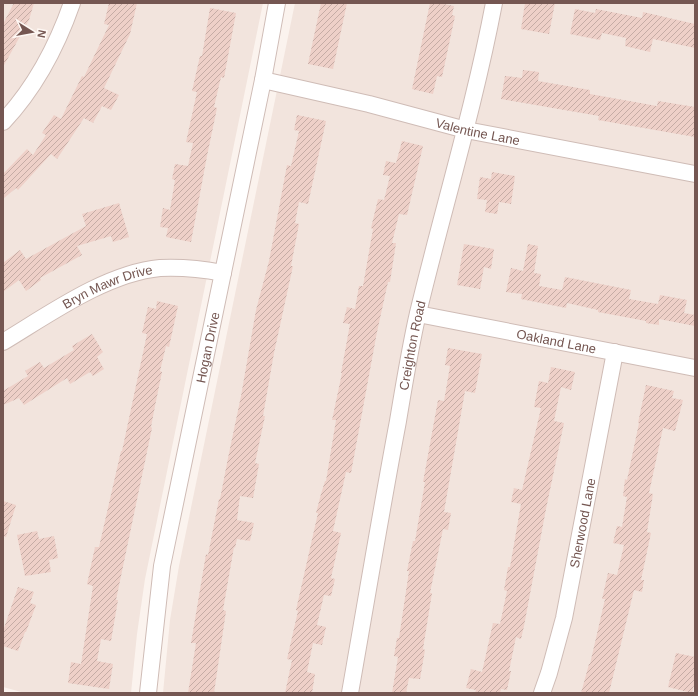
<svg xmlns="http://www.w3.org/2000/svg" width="698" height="696" viewBox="0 0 698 696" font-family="Helvetica,sans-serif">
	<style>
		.residential { fill: #f2e4dd }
		.building { fill: url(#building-hatch) }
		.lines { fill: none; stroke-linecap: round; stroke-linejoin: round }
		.street-casing { stroke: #cfbcb6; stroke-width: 18 }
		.street { stroke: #fff; stroke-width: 16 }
		.labels { text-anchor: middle; stroke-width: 3; stroke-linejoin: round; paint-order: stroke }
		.street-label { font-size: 13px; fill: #755752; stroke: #fef8f4 }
	</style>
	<defs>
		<pattern id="building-hatch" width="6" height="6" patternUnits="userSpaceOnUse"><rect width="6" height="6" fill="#eed0c8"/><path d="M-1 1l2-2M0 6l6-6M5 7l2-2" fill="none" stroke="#c5aca5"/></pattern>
	</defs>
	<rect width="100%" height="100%" fill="#fbf3ee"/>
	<g class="residential">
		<path d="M3,3H263L145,579L137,634L131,693H25L3,687Z"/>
		<path d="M295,3H695V693H163L170,620L179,566Z"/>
	</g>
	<g class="building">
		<path d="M14,3H34L29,20L3,67V24Z"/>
		<path d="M109,3H137L130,34L104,88L119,95L111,110L102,106L93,123L84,118L57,159L51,154L18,190L16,188L3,199V174L27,149L33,155L46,135L42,133L54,115L61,119L82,76L84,77L109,25L104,24Z"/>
		<path d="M321,3H347L333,69L308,64Z"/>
		<path d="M430,3H439L454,6L452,15L455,16L442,77L437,76L433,94L412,89Z"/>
		<path d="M525,3H555L549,34L521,29Z"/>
		<path d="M210,8L236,13L224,78L221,77L214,107L217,108L207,156L191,242L166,237L168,228L160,227L163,208L170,210L175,180L172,179L175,164L188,166L193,143L186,142L197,92L192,91L200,56H202Z"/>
		<path d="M575,9L595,13L596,9L642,18L643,12L695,24V48L653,39L650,52L625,46L626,38L602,33L600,40L570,34Z"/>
		<path d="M523,70L539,72L538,81L590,90V94L657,106L658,101L695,107V137L598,120L599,116L501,99L505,76L522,78Z"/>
		<path d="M297,115L326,121L308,204L299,202L295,223L299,224L291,266H293L274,353L263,416H265L255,463L259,464L253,498L240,496L237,520L254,523L250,541L237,539L235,548L234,547L223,610L226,611L214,693H188L196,643H191L206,554L208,555L219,499H220L228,458L241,396L256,310L269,261L287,165L291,166L299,131L294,130Z"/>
		<path d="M402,141L423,146L407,215L399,214L392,243H396L390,282H388L377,332L351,473L346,472L333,531L341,533L331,578L335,579L331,596L324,595L317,625L326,627L322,645L313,643L307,672L315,674L312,693H285L292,660L287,659L298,611L296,610L318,513H316L321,494L325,481H326L336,420H332L342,373H341L350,324L343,323L347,307L355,309L359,286H363L373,229L371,228L378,199L384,200L390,176L383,175L386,161L396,163Z"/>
		<path d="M492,172L515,176L511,204L499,202L497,214L485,212L487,200L477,199L480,177L491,179Z"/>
		<path d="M119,203L129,237L113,242L111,236L77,246L82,255L40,278L41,280L26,291L19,280L3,292V263L20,250L26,259L86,226L82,214Z"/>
		<path d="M464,244L494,249L491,269L484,267L480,289L457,285Z"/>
		<path d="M528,244L538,246L534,273L541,274L539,286L562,290L565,277L631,290L629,299L658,304L660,295L687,300L684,313L695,315V326L659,319V325L646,323V321L598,312V310L567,303L566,308L521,299L522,294L506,292L511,268L523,271Z"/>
		<path d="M157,301L178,306L169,347L166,346L160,371L162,372L155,406L151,427L152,428L116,600H118L111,641L101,639L97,661L113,664L109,689L68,683L71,662L81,664L93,586L87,584L95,547H99L121,451H122L147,334L142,333L148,307L156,309Z"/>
		<path d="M92,334L103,352L97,357L104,369L93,376L90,372L70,384L67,378L24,405L19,398L3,405V391L28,376L25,371L40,362L44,368L74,350L72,346Z"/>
		<path d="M448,348L482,354L475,393L465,391L444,512L451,513L448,530L443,529L430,593H432L423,649L425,650L420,679L409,678L406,693H392L398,657L394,656L397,638H399L409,571H407L413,541H415L425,482H423L438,400L444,401L450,366L445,365Z"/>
		<path d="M551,367L575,372L571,390L561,387L554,421L564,423L546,509L524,626L521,639L516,637L509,671H511L507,690L501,689L500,693H475L476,690L466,688L471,669L482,672L493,623L500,624L507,591L504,590L508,567H510L521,504L511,502L514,488L522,490L541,408L534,407L539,381L548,383Z"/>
		<path d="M646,385L674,391L672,398L683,400L675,431L663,428L649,493L653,494L647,532L651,533L641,580H644L642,592L634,590L609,693H581L589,664H590L605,599H602L608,573L617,575L624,545L613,543L617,526L622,527L627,497L623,496L625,479L627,480L639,423H638Z"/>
		<path d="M3,501L16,505L6,537L3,536Z"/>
		<path d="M37,531L39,539L54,536L58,558L49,560L51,572L25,576L17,535Z"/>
		<path d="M18,587L34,592L30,603L36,605L26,632H25L18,651L3,646V631Z"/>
		<path d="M676,653L695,657V681L692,693L668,687Z"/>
	</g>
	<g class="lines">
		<defs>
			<g id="street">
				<path id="s1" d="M263,80L369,104L466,130L695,174"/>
				<path d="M3,122C34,89 57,46 72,3"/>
				<path id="s2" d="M418,314L695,368"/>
				<path id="s3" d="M3,342C48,315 106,273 160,268C181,267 202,269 223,273"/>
				<path id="s4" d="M148,693L162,566L263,80L277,3"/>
				<path id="s5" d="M350,693C366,602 381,511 398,421C404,385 410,348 418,313C443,209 474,108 494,3"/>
				<path id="s6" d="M542,693L549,673L564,618L615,352"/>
			</g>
		</defs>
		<use href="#street" class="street-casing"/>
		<use href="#street" class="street"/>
	</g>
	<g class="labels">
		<g class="street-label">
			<text dy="5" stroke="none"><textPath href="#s1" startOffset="221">Valentine Lane</textPath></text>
			<text dy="5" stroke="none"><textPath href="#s3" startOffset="119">Bryn Mawr Drive</textPath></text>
			<text dy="5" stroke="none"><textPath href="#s2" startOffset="141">Oakland Lane</textPath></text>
			<text dy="5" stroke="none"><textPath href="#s5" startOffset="353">Creighton Road</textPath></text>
			<text dy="5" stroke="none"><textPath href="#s4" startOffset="351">Hogan Drive</textPath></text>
			<text dy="5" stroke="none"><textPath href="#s6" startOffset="175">Sherwood Lane</textPath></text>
		</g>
	</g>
	<rect width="698" height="696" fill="none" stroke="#755752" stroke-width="8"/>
	<g transform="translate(32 32) rotate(101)" stroke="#fef8f4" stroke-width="3" paint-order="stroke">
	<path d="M0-3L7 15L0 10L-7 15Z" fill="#755752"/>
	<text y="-6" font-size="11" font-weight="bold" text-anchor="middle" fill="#755752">N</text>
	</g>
</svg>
